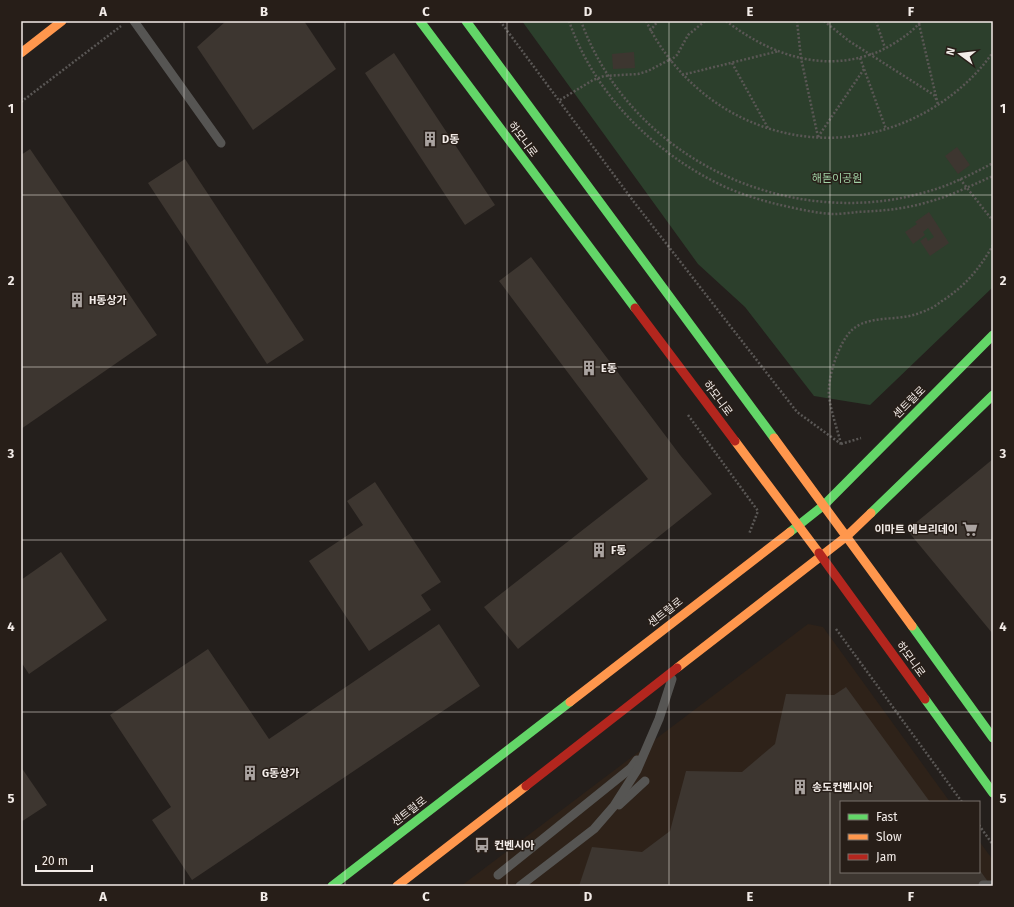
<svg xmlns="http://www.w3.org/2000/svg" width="1014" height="907" viewBox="0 0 1014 907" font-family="'Fira Sans','Noto Sans KR',sans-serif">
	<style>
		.built { fill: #2e2219 }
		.green { fill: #2c3f2c }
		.building { fill: #3d3630 }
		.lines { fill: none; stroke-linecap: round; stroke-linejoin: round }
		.path { stroke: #5a5755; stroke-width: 2.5; stroke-dasharray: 2 2; stroke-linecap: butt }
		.lane { stroke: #565553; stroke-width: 9 }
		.fast { stroke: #63d668; stroke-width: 9 }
		.slow { stroke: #ff974d; stroke-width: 9 }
		.jam { stroke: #b3261e; stroke-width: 9 }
		.grid { fill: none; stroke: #f3ece8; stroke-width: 1; stroke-opacity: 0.55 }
		.labels { text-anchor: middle; stroke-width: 3; stroke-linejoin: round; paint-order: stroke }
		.poi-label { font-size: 11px; font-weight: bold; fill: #f3ece8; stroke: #271e18; text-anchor: start }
		.street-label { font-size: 11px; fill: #f3ece8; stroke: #271e18 }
		.park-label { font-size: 11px; fill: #a1d2a5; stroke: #271e18 }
		.neatline { fill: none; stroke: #f3ece8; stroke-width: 1.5 }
		.grid-label { font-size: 13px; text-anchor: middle; font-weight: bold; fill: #f3ece8 }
	</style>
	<rect width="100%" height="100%" fill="#241f1c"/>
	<path class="built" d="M808,624L823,627L950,802H841V872H979V841L993,860V886H461Z"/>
	<path class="green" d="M522,21H993V287L870,405L814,396L745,307L698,264Z"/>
	<g class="building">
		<path d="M226,21H304L336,69L253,130L197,47Z"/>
		<path d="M634,52L635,68L613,69L612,54Z"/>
		<path d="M394,53L495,205L465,225L365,73Z"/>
		<path d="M957,147L970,165L958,174L945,156Z"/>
		<path d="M30,149L157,335L21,429V155Z"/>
		<path d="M185,159L304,340L267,364L148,183Z"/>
		<path d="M929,212L949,243L930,256L920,241L926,237L928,241L934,237L928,228L923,232L925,235L913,244L905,232L917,224L915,222Z"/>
		<path d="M531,257L680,455L712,494L518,649L484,607L648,479L499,281Z"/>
		<path d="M993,459V634L907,530Z"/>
		<path d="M375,482L441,582L421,595L431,610L369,651L309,561L363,525L347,501Z"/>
		<path d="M61,552L107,620L29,674L21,662V580Z"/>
		<path d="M439,624L480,686L192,880L152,820L171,807L110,715L208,649L269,739Z"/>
		<path d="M846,687L930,802H841V872H979V869L991,886H579L592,847L642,852L670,831L686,771L742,772L775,744L786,694L834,695Z"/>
		<path d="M21,767L47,805L21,822Z"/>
	</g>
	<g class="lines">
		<g class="path">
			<path d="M500,21L634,202L797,412L841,444"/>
			<path d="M569,21C594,93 652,151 719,184C737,193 757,199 776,204C794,208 814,213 833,214C840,214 849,213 857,212C881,211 905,209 928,202C951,196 972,185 993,176"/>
			<path d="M581,21C625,143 754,216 882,201C902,199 934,191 952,183C966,177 980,170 993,163"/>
			<path d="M646,21C700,131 831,172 936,106C958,92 978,74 993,52"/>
			<path d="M726,21C772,56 825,74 880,51C894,44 911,34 921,21"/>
			<path d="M797,21L801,58L818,137"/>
			<path d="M824,21L849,41L934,95L937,101"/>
			<path d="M876,21L885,48"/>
			<path d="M919,24L938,105"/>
			<path d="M650,31L658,21"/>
			<path d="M860,58L886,129"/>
			<path d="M670,61L677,55L688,35L705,21"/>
			<path d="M732,63L768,128"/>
			<path d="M682,75L779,51"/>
			<path d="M560,100L593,80L604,76L638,74L648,71L669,60"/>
			<path d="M21,102L121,26"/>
			<path d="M818,137L864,69"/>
			<path d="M960,179L993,221"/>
			<path d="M688,415L758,511L749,534"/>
			<path d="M841,444C837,428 831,412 829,396C827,378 839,341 853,329C857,326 862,323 867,322C879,318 891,319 903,317C912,316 921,313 929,309C935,307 940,302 945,299C966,285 980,268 993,245"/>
			<path d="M841,444L861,438"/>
			<path d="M836,629L962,802"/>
			<path d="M979,825L993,845"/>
		</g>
		<g class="lane">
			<path d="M134,21L221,143"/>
			<path d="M619,805L645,781"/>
			<path d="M498,875L631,768L637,760"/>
			<path d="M983,885H993"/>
			<path d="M520,886L594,829L614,806L637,770L659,719L672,679"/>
		</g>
		<g class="fast">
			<path d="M420,21L635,308"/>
			<path d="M466,21L774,438"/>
			<path d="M871,513L993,395"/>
			<path d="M790,532L824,505L993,335"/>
			<path d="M912,626L993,738"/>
			<path d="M925,699L993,793"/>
			<path d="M332,886L570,702"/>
		</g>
		<g class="slow">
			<path d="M21,53L62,21"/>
			<path d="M774,438L912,626"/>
			<path d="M735,441L819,553"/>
			<path d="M677,668L847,536L871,513"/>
			<path d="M570,702L790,532"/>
			<path d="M397,886L526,786"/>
		</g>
		<g class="jam">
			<path d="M635,308L735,441"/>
			<path d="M819,553L925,699"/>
			<path d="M526,786L677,668"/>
		</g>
	</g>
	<path class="grid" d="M184,21V886M345,21V886M507,21V886M669,21V886M830,21V886M21,195H993M21,367H993M21,540H993M21,712H993"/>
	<defs>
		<symbol id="building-bare" viewBox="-9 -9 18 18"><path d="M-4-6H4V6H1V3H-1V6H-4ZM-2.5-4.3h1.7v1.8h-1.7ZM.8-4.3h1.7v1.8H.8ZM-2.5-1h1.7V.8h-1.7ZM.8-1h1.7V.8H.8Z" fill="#aba4a1" stroke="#271e18" stroke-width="2.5" paint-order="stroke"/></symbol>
		<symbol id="supermarket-bare" viewBox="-9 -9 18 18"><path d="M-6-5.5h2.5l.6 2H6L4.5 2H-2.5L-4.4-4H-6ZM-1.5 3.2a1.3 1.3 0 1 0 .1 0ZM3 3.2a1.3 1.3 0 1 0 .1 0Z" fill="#aba4a1" stroke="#271e18" stroke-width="2.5" paint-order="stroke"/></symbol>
		<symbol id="bus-bare" viewBox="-9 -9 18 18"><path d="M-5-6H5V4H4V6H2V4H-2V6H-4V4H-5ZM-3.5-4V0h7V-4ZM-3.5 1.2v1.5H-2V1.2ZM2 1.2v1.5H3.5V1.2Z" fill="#aba4a1" stroke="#271e18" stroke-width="2.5" paint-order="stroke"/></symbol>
	</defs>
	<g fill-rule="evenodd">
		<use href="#building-bare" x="419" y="128" width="22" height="22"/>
		<use href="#building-bare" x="66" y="289" width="22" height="22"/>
		<use href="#building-bare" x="578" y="357" width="22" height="22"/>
		<use href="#supermarket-bare" x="959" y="518" width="22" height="22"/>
		<use href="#building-bare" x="588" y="539" width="22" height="22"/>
		<use href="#building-bare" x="239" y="762" width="22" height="22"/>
		<use href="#building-bare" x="789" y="776" width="22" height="22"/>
		<use href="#bus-bare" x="471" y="834" width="22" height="22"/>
	</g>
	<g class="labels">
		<g class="poi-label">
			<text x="442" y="143">D동</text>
			<text x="89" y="304">H동상가</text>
			<text x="601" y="372">E동</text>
			<text x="958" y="533" text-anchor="end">이마트 에브리데이</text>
			<text x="611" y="554">F동</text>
			<text x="262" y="777">G동상가</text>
			<text x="812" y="791">송도컨벤시아</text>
			<text x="494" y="849">컨벤시아</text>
		</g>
		<g class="street-label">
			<text transform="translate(523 139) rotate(53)" y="4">하모니로</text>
			<text transform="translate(718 398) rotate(53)" y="4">하모니로</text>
			<text transform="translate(909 402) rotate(-45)" y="4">센트럴로</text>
			<text transform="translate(665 612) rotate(-38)" y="4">센트럴로</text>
			<text transform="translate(911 659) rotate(54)" y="4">하모니로</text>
			<text transform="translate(409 811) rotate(-38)" y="4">센트럴로</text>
		</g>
		<g class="park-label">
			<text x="837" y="182">해돋이공원</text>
		</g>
	</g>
	<rect width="1014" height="907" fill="none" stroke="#271e18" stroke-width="44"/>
	<rect x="840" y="801" width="140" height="72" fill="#271e18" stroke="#79706b"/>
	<rect x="848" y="814" width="20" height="6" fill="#63d668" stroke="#79706b"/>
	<text x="876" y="821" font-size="12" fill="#f3ece8">Fast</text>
	<rect x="848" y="834" width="20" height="6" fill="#ff974d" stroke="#79706b"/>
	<text x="876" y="841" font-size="12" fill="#f3ece8">Slow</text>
	<rect x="848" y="854" width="20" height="6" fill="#b3261e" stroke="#79706b"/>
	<text x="876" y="861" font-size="12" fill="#f3ece8">Jam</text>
	<g transform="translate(960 54) rotate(285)" stroke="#271e18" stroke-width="3" paint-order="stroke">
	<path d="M0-3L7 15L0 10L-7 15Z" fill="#f3ece8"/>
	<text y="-6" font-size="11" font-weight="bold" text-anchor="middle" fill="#f3ece8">N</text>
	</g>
	<path d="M36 865v6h56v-6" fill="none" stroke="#f3ece8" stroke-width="2"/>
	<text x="42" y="865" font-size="12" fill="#f3ece8" stroke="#271e18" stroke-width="3" paint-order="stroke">20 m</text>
	<rect x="22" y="22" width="970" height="863" class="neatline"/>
	<g class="grid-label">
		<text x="103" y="16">A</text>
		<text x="264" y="16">B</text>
		<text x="426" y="16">C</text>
		<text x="588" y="16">D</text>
		<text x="750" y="16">E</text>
		<text x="911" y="16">F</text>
		<text x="11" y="113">1</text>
		<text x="1003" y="113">1</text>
		<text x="11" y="285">2</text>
		<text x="1003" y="285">2</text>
		<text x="11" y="458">3</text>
		<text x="1003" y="458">3</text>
		<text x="11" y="631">4</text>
		<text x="1003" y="631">4</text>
		<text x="11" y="803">5</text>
		<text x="1003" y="803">5</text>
		<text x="103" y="901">A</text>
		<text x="264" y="901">B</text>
		<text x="426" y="901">C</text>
		<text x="588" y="901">D</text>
		<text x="750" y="901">E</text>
		<text x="911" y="901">F</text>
	</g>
</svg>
